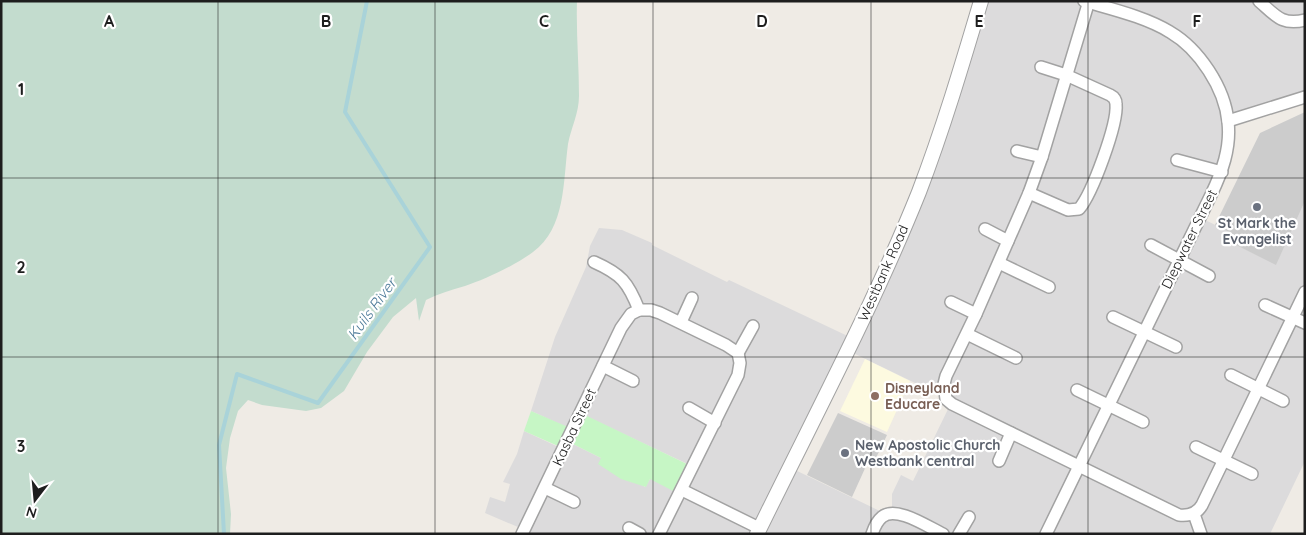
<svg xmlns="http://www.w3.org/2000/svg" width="1306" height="535" viewBox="0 0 1306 535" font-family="Quicksand,sans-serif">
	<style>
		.residential { fill: #dcdbdc; fill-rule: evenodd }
		.education { fill: #fdfae0 }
		.religious { fill: #ccc }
		.wetland { fill: #c3dcce }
		.park { fill: #c6f6c5 }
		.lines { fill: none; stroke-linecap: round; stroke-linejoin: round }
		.stream { stroke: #a9d3d9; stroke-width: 4 }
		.minor-casing { stroke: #a2a2a2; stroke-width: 14 }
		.tertiary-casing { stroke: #a2a2a2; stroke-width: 16 }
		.minor { stroke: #fff; stroke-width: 11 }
		.tertiary { stroke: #fff; stroke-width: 14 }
		.grid { fill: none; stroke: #1e1e1e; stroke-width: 1; stroke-opacity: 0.55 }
		.worship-dot { fill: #6b7280; stroke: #fff; stroke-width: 2 }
		.education-dot { fill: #8d6e63; stroke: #fff; stroke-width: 2 }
		.labels { text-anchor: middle; stroke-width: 4.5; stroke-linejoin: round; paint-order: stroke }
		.worship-label { font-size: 14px; font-weight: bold; fill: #5b616d; stroke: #fff }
		.street-label { font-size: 14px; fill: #1e1e1e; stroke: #fff }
		.education-label { font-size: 14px; font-weight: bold; fill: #785e54; stroke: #fff; text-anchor: start }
		.water-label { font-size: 15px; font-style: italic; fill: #4b7998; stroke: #fff }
		.grid-label { font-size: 16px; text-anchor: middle; font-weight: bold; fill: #1e1e1e; stroke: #fff; stroke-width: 4.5; stroke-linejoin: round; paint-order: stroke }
	</style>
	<rect width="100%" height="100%" fill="#efebe5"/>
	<path class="residential" d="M982,1H1305V98L1229,122L1228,146L1201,218L1240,237L1236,245L1276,264L1305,201V461L1270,534H523L525,530L485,513L490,497L505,502L510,484L503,482L517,454L524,431L563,449L567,441L601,458L645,487L650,479L694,467L581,414L573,430L531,411L555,337L586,267L590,246L599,228L622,230L652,243V245L727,282L729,280L854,339L889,265ZM849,351L946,398L951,403L913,481L901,475L892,494V512L886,514L791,468Z"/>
	<path class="education" d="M865,359L910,381L887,432L840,411Z"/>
	<g class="religious">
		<path d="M1305,112V201L1276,265L1236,245L1239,237L1215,225L1260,133Z"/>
		<path d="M838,413L887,435L874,462L867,464L852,497L807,475Z"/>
	</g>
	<path class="wetland" d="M1,1H577C576,33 579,64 579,96C579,113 571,128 568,144C563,181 566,228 533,252C516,265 484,280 465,286C451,290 438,294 426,300L419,321L416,298L393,317L367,352L344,391L321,408L306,411L262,405L248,400L238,411L230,438L226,468L231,514L230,534H1Z"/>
	<g class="park">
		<path d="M531,411L568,427L558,446L524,431Z"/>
		<path d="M585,415L689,465L675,492L650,479L646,487L621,479L598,464L601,458L571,443Z"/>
	</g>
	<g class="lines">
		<path class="stream" d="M224,534L219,445L237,374L318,403L430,247L345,112L367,1"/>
		<defs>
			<g id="minor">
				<path d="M1089,1L1042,157L1029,193L976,314L946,376L944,384L946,399L952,404L1179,515C1189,516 1197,514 1202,505L1305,292"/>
				<path d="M1259,1C1275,15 1282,26 1305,20"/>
				<path d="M1228,121L1305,97"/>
				<path d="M1017,151L1042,157"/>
				<path d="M1177,160L1222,172"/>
				<path d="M1029,193L1068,210L1079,209C1092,194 1118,124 1116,104C1116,100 1114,97 1110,95L1066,75L1041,67"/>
				<path d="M985,229L1008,241"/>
				<path d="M1151,245L1209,276"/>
				<path d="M999,263L1049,287"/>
				<path d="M951,302L976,314"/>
				<path d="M1265,305L1305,323"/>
				<path d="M639,310H651L660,313L726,345L738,353L740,363L738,375L659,534"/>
				<path d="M1113,317L1176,347"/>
				<path d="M681,322L692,298"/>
				<path d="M967,334L1016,358"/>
				<path d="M738,353L753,326"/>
				<path d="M603,366L633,381"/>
				<path d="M1231,375L1283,401"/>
				<path d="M1077,390L1143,422"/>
				<path d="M689,408L715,423"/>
				<path d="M1196,447L1252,474"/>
				<path d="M999,461L1011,433"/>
				<path d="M545,488L574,502"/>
				<path d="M682,490L759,528"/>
				<path d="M1194,514L1201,534"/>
				<path d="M629,528L640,534"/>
				<path d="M522,534L621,328L631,314L639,310C628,282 621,274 594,262"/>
				<path d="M872,534C874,528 877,521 882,517C896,505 928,527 943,534"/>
				<path d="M959,534L969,517"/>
				<path d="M1046,534L1211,195C1222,172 1231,148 1228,122C1225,88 1199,49 1170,32C1146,17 1111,9 1084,1"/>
			</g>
			<path id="tertiary" d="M757,534C812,421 872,309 919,192C943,129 962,65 981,1"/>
		</defs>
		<use href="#minor" class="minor-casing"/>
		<use href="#tertiary" class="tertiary-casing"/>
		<use href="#minor" class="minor"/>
		<use href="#tertiary" class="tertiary"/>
	</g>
	<path class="grid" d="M218,1V534M435,1V534M653,1V534M871,1V534M1088,1V534M1,178H1305M1,357H1305"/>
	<g class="worship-dot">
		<circle cx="1257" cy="207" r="5"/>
		<circle cx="845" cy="453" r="5"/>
	</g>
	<circle class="education-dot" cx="875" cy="396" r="5"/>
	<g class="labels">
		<g class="worship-label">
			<text x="1257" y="228">St Mark the<tspan x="1257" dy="16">Evangelist</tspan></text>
			<text x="855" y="450" text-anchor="start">New Apostolic Church<tspan x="855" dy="16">Westbank central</tspan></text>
		</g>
		<g class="street-label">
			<text transform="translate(1189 239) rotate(-64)" y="5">Diepwater Street</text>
			<text transform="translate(883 273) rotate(-66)" y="5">Westbank Road</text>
			<text transform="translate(574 427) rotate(-65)" y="5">Kasba Street</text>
		</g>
		<g class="education-label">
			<text x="885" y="393">Disneyland<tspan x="885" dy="16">Educare</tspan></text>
		</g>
		<g class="water-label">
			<text transform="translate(372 309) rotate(-54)" y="5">Kuils River</text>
		</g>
	</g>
	<g class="grid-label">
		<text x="109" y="27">A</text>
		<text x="326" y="27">B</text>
		<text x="544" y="27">C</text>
		<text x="762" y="27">D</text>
		<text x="979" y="27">E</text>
		<text x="1197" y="27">F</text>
		<text x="21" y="95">1</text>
		<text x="21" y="273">2</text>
		<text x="21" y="452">3</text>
	</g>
	<rect width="1306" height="535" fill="none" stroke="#1e1e1e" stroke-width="5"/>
	<g transform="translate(35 500) rotate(196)" stroke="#ffffff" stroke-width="4" paint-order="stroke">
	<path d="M0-4L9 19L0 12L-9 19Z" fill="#1e1e1e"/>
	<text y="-8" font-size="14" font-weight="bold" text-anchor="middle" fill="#1e1e1e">N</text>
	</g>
</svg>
